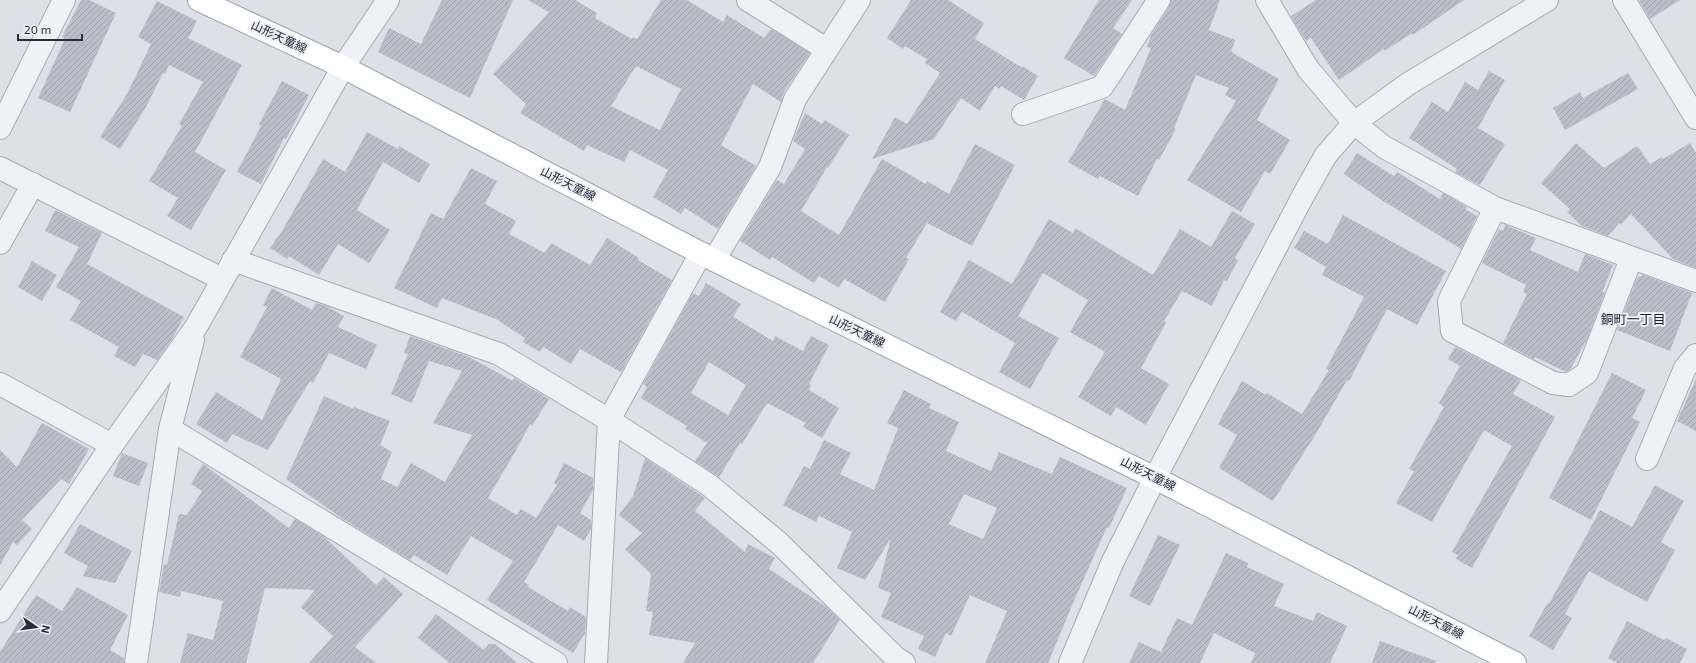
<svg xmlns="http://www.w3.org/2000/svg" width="1696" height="663" viewBox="0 0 1696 663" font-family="'Exo 2','Noto Sans JP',sans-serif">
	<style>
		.building { fill: url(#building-hatch); fill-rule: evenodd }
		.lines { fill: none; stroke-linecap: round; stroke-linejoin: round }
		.minor-casing { stroke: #a6aab3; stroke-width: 24 }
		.major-casing { stroke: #9da3b1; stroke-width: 24 }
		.minor { stroke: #eff1f5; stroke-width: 22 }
		.major { stroke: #fff; stroke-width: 22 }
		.labels { text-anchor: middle; stroke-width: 4; stroke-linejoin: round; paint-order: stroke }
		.street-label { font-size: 12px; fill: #272c3c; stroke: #eceff4 }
		.neighbourhood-label { font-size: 13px; fill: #191e2d; stroke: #eceff4 }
	</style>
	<defs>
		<pattern id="building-hatch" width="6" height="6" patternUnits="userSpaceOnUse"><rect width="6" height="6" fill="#babec9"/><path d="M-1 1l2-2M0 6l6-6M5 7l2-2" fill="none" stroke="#a0a3ae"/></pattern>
	</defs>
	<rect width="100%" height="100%" fill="#dde0e6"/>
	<g class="building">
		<path d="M81,0H89L116,13L70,112L38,98L65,39L62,37Z"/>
		<path d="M442,0H513L470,98L378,52L389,28L421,44Z"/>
		<path d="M528,0H575L597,13L595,18L632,39L633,37L637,39L661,0H687L723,22L727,15L764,38L771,29L810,53L784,92L781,102L753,84L721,145L756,166L718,229L685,208L681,214L653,197L668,170L630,150L624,162L587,145L584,151L520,113L526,104L493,74L549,12ZM636,66L681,89L660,130L611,106Z"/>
		<path d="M911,0H948L984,23L975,39L1021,67L1022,66L1038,76L1024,100L1001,86L999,89L995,86L980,111L961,98L934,139L872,159L895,117L907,124L940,73L925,63L927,59L905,46L903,49L887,38Z"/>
		<path d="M1099,0H1132L1113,28L1122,34L1094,76L1064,58Z"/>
		<path d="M1171,0H1220L1209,30L1235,40L1231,52L1279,79L1257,120L1290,140L1270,174L1265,171L1241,212L1187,180L1236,101L1225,95L1229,88L1196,75L1174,128L1176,129L1159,160L1157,159L1138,196L1100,176L1098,179L1068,162L1105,99L1125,110L1151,48L1147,47L1151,35L1169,7Z"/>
		<path d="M1316,0H1464L1413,35L1412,33L1385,51L1384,49L1339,80L1311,38L1306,41L1291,16Z"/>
		<path d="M1639,0H1680L1650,19Z"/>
		<path d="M157,1L197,21L188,38L242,65L195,152L226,170L191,230L167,216L178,198L149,181L182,126L179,124L203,82L169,65L165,74L163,73L146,107L120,149L100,137L127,94L151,44L138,37Z"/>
		<path d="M1489,71L1505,80L1478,128L1505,144L1480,185L1455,172L1457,169L1409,138L1432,102L1448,112L1465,82L1478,90Z"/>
		<path d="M1628,73L1638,89L1565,130L1553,108L1580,92L1583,98Z"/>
		<path d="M282,81L309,95L286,139L284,138L261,184L237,172L261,126L259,124Z"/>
		<path d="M805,113L822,124L825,120L849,135L828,168L827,167L801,211L839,235L882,159L926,184L927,181L949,194L975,144L1015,165L972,246L927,223L906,258L909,259L885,302L844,279L839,288L819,276L814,283L772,257L770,260L740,241L777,180L784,184L805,149L793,141Z"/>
		<path d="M367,132L398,149L399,146L430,164L419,183L383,162L357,210L390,230L369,263L338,244L319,275L289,256L287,259L270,248L282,231L323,159L345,172Z"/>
		<path d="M1576,143L1604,168L1637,146L1650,164L1662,157L1663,159L1690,143L1696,153V268L1673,259L1631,214L1621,225L1619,223L1608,236L1582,226L1567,212L1570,209L1541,183Z"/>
		<path d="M1357,153L1394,176L1397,172L1440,199L1443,193L1467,207L1465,209L1477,216L1461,249L1380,199L1344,174Z"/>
		<path d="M471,168L497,181L485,204L516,221L509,234L545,253L551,243L590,265L607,238L639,258L638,260L672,280L621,372L580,349L571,364L543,347L540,352L523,342L525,338L496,319L442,298L437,308L394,288L431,213L443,219Z"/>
		<path d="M55,210L102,233L87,264L184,317L172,339L157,360L143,354L135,367L114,356L119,347L70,320L81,301L56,287L79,247L45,231Z"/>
		<path d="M1232,211L1255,224L1235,258L1238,260L1227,281L1224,280L1212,306L1182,291L1164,321L1166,323L1141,368L1169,384L1146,425L1116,407L1111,416L1078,397L1105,352L1070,332L1088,300L1043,273L1018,316L1059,338L1030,389L999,372L1015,343L962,312L956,321L940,312L969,260L1012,284L1049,219L1073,233L1075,228L1153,275L1180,229L1211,247Z"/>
		<path d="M1343,215L1446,271L1417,325L1387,309L1349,381L1347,380L1314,437L1273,501L1219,468L1237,435L1218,424L1242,381L1266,395L1267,393L1302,414L1329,370L1326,369L1364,297L1322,275L1326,267L1294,248L1304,231L1328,244Z"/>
		<path d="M1505,225L1536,238L1530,250L1578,272L1585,254L1613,265L1602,293L1605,292L1587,339L1571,368L1566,372L1535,357L1534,359L1503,343L1527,294L1523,292L1526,285L1482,263L1499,229L1503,231Z"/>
		<path d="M32,261L57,275L42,301L18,287Z"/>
		<path d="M1643,275L1692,293L1670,351L1617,330L1637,278Z"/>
		<path d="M706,283L741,304L733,317L773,341L775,336L803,351L811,336L829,345L809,384L811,385L809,390L839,408L822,438L803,427L806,423L767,403L742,444L740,443L719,477L695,461L707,443L685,429L687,426L641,398L647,387L643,384L693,293L699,296ZM709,362L746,385L728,415L691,393Z"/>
		<path d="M272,288L312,310L316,303L326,306L344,316L338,327L377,345L366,369L329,353L313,383L310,381L268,450L232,434L227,443L196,424L216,392L262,420L281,379L240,357L267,307L263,305Z"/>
		<path d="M410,336L469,357L513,381L514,378L549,399L532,426L530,424L515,452L488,498L517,515L521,509L536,518L557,485L554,483L564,463L593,478V490L580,513L591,520V529L584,541L558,525L524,582L529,585L528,587L568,611L570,607L586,617L585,633L573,653L487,600L513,561L471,536L447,575L414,555L410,560L343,519L286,479L324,396L354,409V407L390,421L380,445L392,452L381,479L397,487L411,463L445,482L472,435L433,423L462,371L429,361L412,403L391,394L408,354L404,353Z"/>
		<path d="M1455,347L1521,380L1513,394L1555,417L1472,568L1456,559L1458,555L1452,552L1512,446L1484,430L1432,522L1396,503L1414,471L1409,469L1444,407L1439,403L1460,366L1448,359Z"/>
		<path d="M1612,373L1646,390L1632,418L1640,422L1591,520L1549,498Z"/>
		<path d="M1696,379V431L1677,421Z"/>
		<path d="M904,390L931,404L929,408L959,422L946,451L991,471L999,452L1052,474L1060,457L1127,488L1109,528L1107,527L1076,596L1048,663H985L1007,611L970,595L951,636L946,633L935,657L918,649L924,636L881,617L891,593L878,588L891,538L865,580L837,568L852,532L819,516L816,522L783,505L804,466L810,469L824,440L851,453L840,474L874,490L898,428L887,423ZM964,494L997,508L983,539L949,524Z"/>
		<path d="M42,423L89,449L69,484L61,479L22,520L32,529L17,545L13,542L0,565V450L17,467Z"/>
		<path d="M122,453L148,463L139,486L113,476Z"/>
		<path d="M645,458L705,498L695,511L745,552L748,544L775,558L769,569L825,606L840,620L813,663H683L695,643L649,635L653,612L646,611L651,574L625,549L642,533L619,515L633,496Z"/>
		<path d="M203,464L289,528L295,519L323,536L376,585L384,577L403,594L355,647L376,663H309L333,636L301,607L315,590L265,588L246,663H180L188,633L213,640L223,601L181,591L180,597L159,592L164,564L167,565L179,514L187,515L202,491L191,484Z"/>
		<path d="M1655,485L1684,501L1661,542L1675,550L1647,602L1589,571L1565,614L1572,618L1553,650L1529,636L1547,604H1549L1600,510L1632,527Z"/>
		<path d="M80,524L132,551L115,583L83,576L88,566L64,553Z"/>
		<path d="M1158,535L1180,545L1150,606L1129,596Z"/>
		<path d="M1226,553L1248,563L1247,567L1284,584L1274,606L1313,621L1317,612L1347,626L1330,663H1251L1255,653L1214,633L1200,663H1129L1139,642L1161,652L1177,618L1192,625Z"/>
		<path d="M77,587L128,615L110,650L124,658V663H0V652L36,595L62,611Z"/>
		<path d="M436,614L484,650L489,644H495L517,663H450L418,638Z"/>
		<path d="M1627,621L1664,640L1666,638L1687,649L1680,663H1617L1608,658Z"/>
		<path d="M1380,641L1436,661V663H1372Z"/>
	</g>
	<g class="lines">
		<defs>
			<g id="minor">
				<path d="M748,0L826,49"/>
				<path d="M1267,0L1308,69L1354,123L1384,147L1495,208L1696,281"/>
				<path d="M1624,0L1696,118"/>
				<path d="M1023,114L1102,87L1159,0"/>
				<path d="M0,128L64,0"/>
				<path d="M0,168L222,279"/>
				<path d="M1495,208L1449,301L1452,331L1553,383L1569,385L1587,373L1631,259"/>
				<path d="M0,243L33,184"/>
				<path d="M233,260L499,354L609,420L709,485L779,543L896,658L904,663"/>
				<path d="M714,260L770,167L795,99L859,0"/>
				<path d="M0,384L112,445"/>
				<path d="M170,429L556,663"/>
				<path d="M1647,459L1685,368L1696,355"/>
				<path d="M0,611L112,445L196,327L343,67L388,0"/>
				<path d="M136,663L170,429L193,340"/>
				<path d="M596,663L609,420L701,253"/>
				<path d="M1070,663L1113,561L1155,478L1304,194L1326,155L1354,123L1408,84L1547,0"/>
			</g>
			<path id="major" d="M199,0L343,67L714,260L1155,478L1515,663"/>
		</defs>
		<use href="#minor" class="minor-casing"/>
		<use href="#major" class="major-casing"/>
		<use href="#minor" class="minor"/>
		<use href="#major" class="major"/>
	</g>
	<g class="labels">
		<g class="street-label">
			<text transform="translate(279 37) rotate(25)" y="4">山形天童線</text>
			<text transform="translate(568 184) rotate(27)" y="4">山形天童線</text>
			<text transform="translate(857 331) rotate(26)" y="4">山形天童線</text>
			<text transform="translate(1148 474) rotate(27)" y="4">山形天童線</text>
			<text transform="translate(1436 622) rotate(27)" y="4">山形天童線</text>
		</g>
		<g class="neighbourhood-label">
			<text x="1633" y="324">銅町一丁目</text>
		</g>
	</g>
	<g transform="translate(36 627) rotate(103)" stroke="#eceff4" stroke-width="3" paint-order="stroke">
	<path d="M0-3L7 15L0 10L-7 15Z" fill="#272c3c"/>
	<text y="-6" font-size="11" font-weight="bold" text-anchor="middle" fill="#272c3c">N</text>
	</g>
	<path d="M18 34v6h64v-6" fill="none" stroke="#272c3c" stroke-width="2"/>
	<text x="24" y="34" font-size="12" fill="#272c3c" stroke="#eceff4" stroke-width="3" paint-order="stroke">20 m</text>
</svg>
